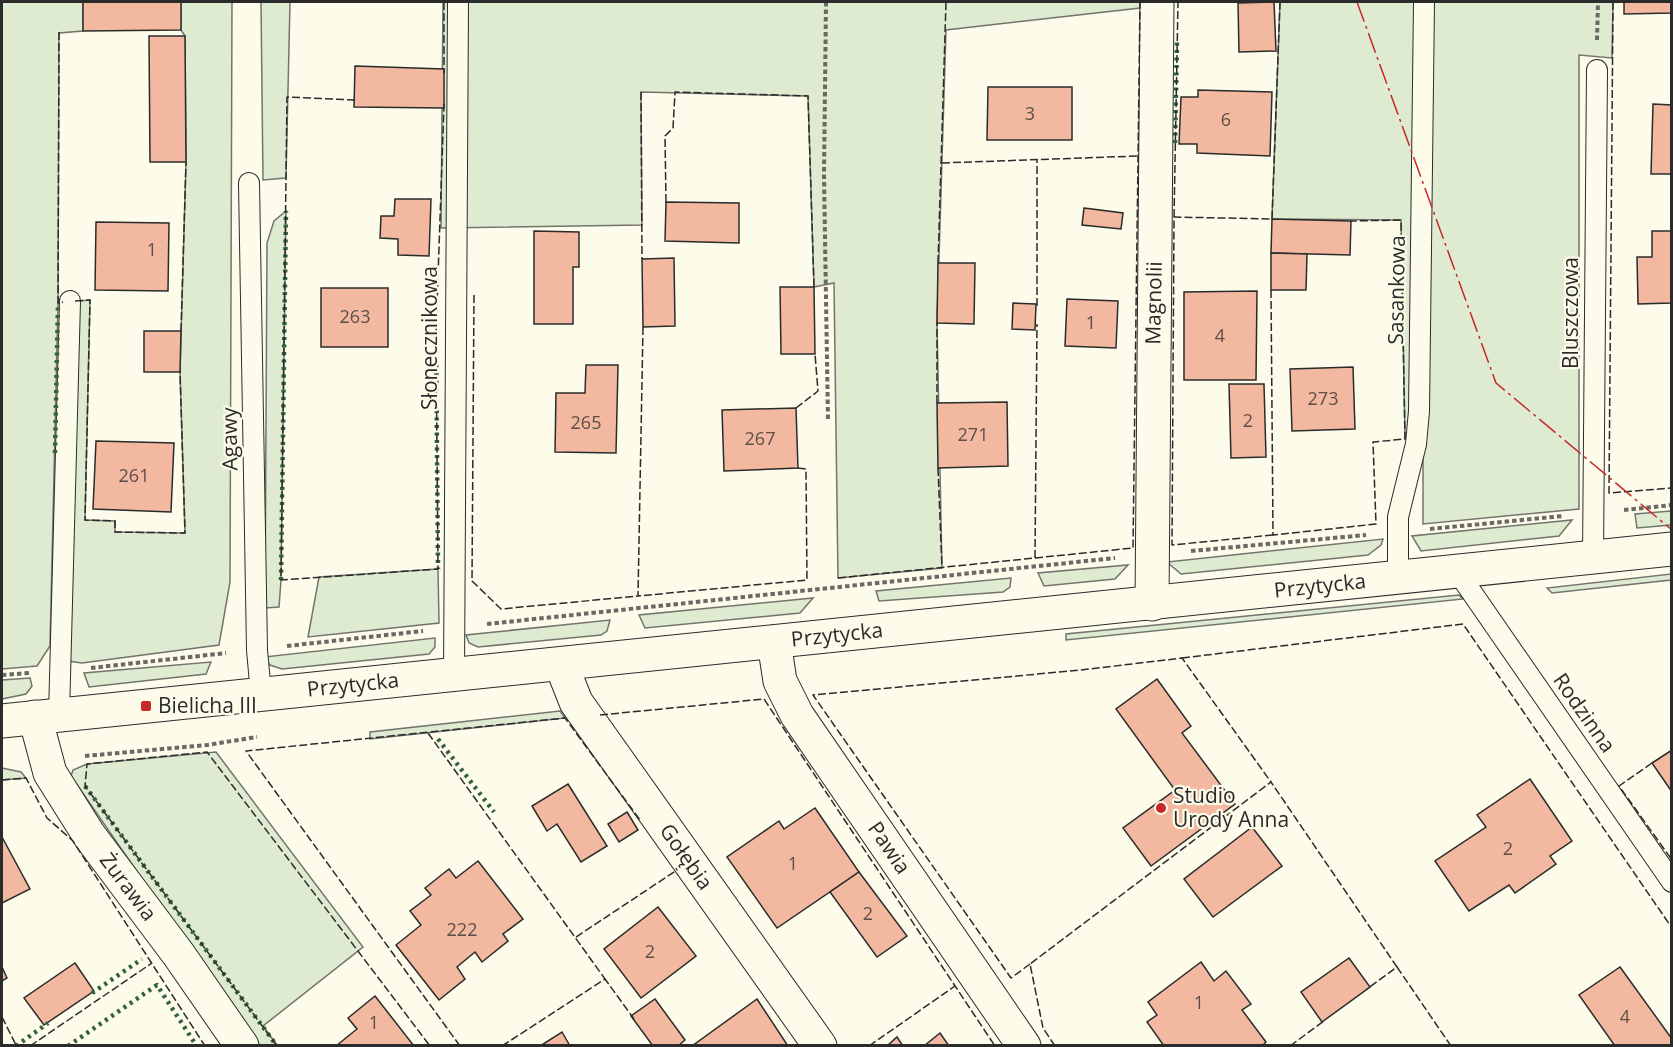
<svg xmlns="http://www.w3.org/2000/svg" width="1673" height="1047" viewBox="0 0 1673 1047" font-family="'Open Sans',sans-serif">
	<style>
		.green { fill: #deebd1; stroke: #74746e; stroke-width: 1.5 }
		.building { fill: #f2b8a0; stroke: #2b2b2b; stroke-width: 1.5 }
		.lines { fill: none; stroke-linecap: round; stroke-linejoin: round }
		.service-casing { stroke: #2b2b2b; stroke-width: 22 }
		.minor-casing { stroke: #2b2b2b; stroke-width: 35 }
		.secondary-casing { stroke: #2b2b2b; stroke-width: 35 }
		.path { stroke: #6a6964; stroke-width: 4; stroke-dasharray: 4.5 3; stroke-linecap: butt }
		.service { stroke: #fdfbea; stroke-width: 20 }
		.minor { stroke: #fdfbea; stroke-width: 33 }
		.secondary { stroke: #fdfbea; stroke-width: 33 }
		.hedge { stroke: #34623c; stroke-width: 4.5; stroke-dasharray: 3 4.5; stroke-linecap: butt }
		.fence { stroke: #2b2b2b; stroke-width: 1.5; stroke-dasharray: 8 3; stroke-linecap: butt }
		.power { stroke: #c62828; stroke-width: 1.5; stroke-dasharray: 21 4.5 3 4.5; stroke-linecap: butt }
		.poi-dot { fill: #c62828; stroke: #fdfbea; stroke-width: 2 }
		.labels { text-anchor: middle; stroke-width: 4.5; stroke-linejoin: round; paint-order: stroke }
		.number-label { font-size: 18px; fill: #5d4e48 }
		.street-label { font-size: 21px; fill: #2b2b2b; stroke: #fdfbea }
		.poi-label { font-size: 21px; fill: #2b2b2b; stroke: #fdfbea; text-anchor: start }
	</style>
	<rect width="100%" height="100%" fill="#fdfbea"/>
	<g class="green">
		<path d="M2,2H83V31L59,33L58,303L50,646L37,666L2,669Z"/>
		<path d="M181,2H232L230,582L219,645L82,663L68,661L78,301L90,300L85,520L115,521V532L185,533L180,372L186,162L185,36L181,30Z"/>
		<path d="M261,2H290L286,178L263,180Z"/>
		<path d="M443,2H1140V8L946,30L937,323L942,568L838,578L834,283L814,287L808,96L641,92L642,225L441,228Z"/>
		<path d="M1280,2H1613L1612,58L1579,55V509L1423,524V437L1405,439L1401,220L1272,219Z"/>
		<path d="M286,211L281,580L279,607L265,608L267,243L274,221Z"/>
		<path d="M1671,511V525L1637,528L1635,514Z"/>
		<path d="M1572,520L1559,536L1421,551L1412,536Z"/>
		<path d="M1383,539L1381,545L1368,555L1181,574L1167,562Z"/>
		<path d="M1128,565L1115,579L1044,586L1038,573Z"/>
		<path d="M438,569L439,623L308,637L319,577Z"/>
		<path d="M1671,574V580L1552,593L1547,588Z"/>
		<path d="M1011,578L1010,587L1003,592L879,601L876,591Z"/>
		<path d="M1459,595L1463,599L1066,640V634Z"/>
		<path d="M813,598L800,613L645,628L639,615Z"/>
		<path d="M610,620L607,631L601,635L478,647L469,643L466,635Z"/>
		<path d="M435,638V647L429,654L282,669L270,665L264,657Z"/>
		<path d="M211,662L206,674L89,687L84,673Z"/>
		<path d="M30,678L32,686L26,694L2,699V680Z"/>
		<path d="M560,711L565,718L370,739V732Z"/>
		<path d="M216,752L363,947L263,1026L277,1045H257L71,776L73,770L87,764Z"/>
		<path d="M2,768L21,772L26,778L2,780Z"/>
	</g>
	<g class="building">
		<path d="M83,2H181V30L83,31Z"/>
		<path d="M1274,2L1276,51L1239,52L1238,3Z"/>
		<path d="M1624,2H1672V13L1624,14Z"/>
		<path d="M149,36H185L186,162H150Z"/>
		<path d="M355,66L444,69V108L354,107Z"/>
		<path d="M988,87H1072V140H987Z"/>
		<path d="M1198,90L1272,92L1270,156L1197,153V144H1179L1181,97H1198Z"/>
		<path d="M1653,104L1672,105V174H1651Z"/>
		<path d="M395,199H431L429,256L398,255V239L380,238L381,216H394Z"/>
		<path d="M666,202L739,203V243L665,241Z"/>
		<path d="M1084,208L1123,213L1121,229L1082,225Z"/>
		<path d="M1272,219L1351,221L1350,255L1271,253Z"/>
		<path d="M96,222L169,223L168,291L95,290Z"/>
		<path d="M534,231L579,232V267H573V324H534Z"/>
		<path d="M1652,231H1672V303L1638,304L1637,257H1652Z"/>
		<path d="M1271,253L1307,254L1306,290H1271Z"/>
		<path d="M674,258L675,326L643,327L642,259Z"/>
		<path d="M938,263H975L974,324L937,323Z"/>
		<path d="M780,287H814L815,354H781Z"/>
		<rect x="321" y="288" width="67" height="59"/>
		<path d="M1257,291L1256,380H1184V292Z"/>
		<path d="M1067,299L1118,301L1116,348L1065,346Z"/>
		<path d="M1013,303L1036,304L1035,330L1012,329Z"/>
		<path d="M144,331H181L180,372H144Z"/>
		<path d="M586,365H618L616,453L555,452L556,393H585Z"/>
		<path d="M1353,367L1355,429L1292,431L1290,369Z"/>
		<path d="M1229,384H1264L1266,457L1231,458Z"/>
		<path d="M1007,402L1008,466L938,468L937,403Z"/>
		<path d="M796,408L798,468L724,471L722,410Z"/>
		<path d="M96,441L174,443L171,512L93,509Z"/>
		<path d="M1157,679L1191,726L1182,733L1235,804L1151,866L1123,828L1175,790L1116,709Z"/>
		<path d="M1672,750V792L1652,763Z"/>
		<path d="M1530,779L1572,841L1550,856L1556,864L1515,893L1509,885L1469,911L1435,861L1486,827L1477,815Z"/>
		<path d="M568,784L607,846L581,862L557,824L547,831L532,806Z"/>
		<path d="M815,808L859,872L777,928L727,857L779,821L784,829Z"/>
		<path d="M627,812L638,830L619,842L608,824Z"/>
		<path d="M1252,827L1282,866L1213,917L1184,879Z"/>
		<path d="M2,837L30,889L2,903Z"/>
		<path d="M478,861L523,919L503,934L508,941L482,962L475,952L457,967L465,979L439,1000L396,945L421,925L410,911L431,895L425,888L449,869L456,878Z"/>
		<path d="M859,872L907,936L877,957L830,892Z"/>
		<path d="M658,907L696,956L641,998L604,949Z"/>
		<path d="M1349,958L1370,987L1322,1022L1301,992Z"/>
		<path d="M1201,962L1214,981L1226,971L1251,1004L1242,1010L1266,1042L1262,1046H1164L1147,1022L1157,1015L1148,1002Z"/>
		<path d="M75,963L94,991L44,1025L24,998Z"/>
		<path d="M2,967L7,978L2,981Z"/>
		<path d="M1620,967L1672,1039V1046H1615L1579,995Z"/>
		<path d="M375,996L414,1046H336L357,1029L348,1018Z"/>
		<path d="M655,999L685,1040L678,1046H653L631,1016Z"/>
		<path d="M757,999L788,1046H692Z"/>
		<path d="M562,1032L570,1046H540Z"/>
		<path d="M940,1033L949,1046H924Z"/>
		<path d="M897,1037L903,1046H887Z"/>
	</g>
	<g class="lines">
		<defs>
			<g id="service">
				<path d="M249,183L257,650L261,694"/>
				<path d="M1593,557L1597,70"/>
				<path d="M1457,571L1672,882"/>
				<path d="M1398,577V517L1416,444L1419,411L1424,2"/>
				<path d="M454,675L458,2"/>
				<path d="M59,715L70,301"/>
			</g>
			<g id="minor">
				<path d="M1152,604L1157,2"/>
				<path d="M774,642L780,681L797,715L1024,1046"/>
				<path d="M561,664L576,702L820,1046"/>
				<path d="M35,717L50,773L89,835L179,955L242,1046"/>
			</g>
			<path id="secondary" d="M2,721L1672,549"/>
		</defs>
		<use href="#service" class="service-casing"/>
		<use href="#minor" class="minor-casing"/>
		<use href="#secondary" class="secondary-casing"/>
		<g class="path">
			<path d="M826,2L824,175L828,421"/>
			<path d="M1597,40L1598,2"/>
			<path d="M1624,510L1672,505"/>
			<path d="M1430,529L1563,516"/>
			<path d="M1191,551L1366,535"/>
			<path d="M487,624L1115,558"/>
			<path d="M287,646L423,631"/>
			<path d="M91,668L226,653"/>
			<path d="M2,675L29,673"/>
			<path d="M85,756L207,745L257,737"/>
		</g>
		<use href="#service" class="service"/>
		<use href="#minor" class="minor"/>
		<use href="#secondary" class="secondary"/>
		<g class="hedge">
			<path d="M1175,143L1177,42"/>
			<path d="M436,335L438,569"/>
			<path d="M55,453L58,303"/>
			<path d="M281,580L286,211"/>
			<path d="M438,739L494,812"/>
			<path d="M85,786L277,1046"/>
			<path d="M92,993L142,959"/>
			<path d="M16,1046L48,1023"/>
			<path d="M68,1046L157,985L196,1045"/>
		</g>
		<g class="fence">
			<path d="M444,2V73"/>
			<path d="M1613,2L1609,493L1672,488"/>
			<path d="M59,32L58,303L63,302"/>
			<path d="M641,92L642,259"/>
			<path d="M355,100L287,97L281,580L438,569L436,335L444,103"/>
			<path d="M942,163L1138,156"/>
			<path d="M666,202L665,136L673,128L675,92L808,96L814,287"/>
			<path d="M1174,217L1178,2"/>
			<path d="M938,263L946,2"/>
			<path d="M1271,290L1273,535L1376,524L1373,442L1405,439L1401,220L1351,221"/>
			<path d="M474,295L472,581L501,609L638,596"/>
			<path d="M75,301L90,300L85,520L115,521V532L185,533L180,372"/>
			<path d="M1037,306V160"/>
			<path d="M643,327L638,596L807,580L806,469L798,468"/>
			<path d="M181,331L186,162"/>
			<path d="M937,403V323"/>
			<path d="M796,408L818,391L815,354"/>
			<path d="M938,468L942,568"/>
			<path d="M1273,535L1172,545L1174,217L1272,219L1280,2"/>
			<path d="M1035,558L1037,324"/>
			<path d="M838,578L1133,548L1140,2"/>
			<path d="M1182,658L1463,624L1672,928"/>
			<path d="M600,715L764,699L995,1046"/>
			<path d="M428,733L605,979"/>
			<path d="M1652,763L1619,786L1672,860"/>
			<path d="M2,780L26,778L47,818L73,841L205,1046"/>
			<path d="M576,937L677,870L676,868"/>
			<path d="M1030,964L1011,978L813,695L1081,670L1182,658L1271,782"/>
			<path d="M1397,967L1451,1046"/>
			<path d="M2,1017L16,1045"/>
			<path d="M30,1046L152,963"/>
			<path d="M277,1046L85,786L87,764L207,752L430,1046"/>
			<path d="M460,1046L246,751L565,718L640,820"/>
			<path d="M502,1046L605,979L634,1019"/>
			<path d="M869,1046L955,986"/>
			<path d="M1055,1046L1043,1028L1030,964L1271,782L1397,967L1367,989"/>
			<path d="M1290,1046L1324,1021"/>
		</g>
		<path class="power" d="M1357,2L1496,383L1672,530"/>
	</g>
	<g class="poi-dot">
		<rect x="140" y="700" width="12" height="12" rx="3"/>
		<circle cx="1161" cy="808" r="6"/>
	</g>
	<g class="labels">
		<g class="number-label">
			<text x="1030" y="120">3</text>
			<text x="1226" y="126">6</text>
			<text x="152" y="256">1</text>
			<text x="355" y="323">263</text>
			<text x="1091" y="329">1</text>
			<text x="1220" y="342">4</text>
			<text x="1323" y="405">273</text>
			<text x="1248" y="427">2</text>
			<text x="586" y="429">265</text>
			<text x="973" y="441">271</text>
			<text x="760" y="445">267</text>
			<text x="134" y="482">261</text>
			<text x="1508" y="855">2</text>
			<text x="793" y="870">1</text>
			<text x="868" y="920">2</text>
			<text x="462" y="936">222</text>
			<text x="650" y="958">2</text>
			<text x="1199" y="1009">1</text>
			<text x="1625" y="1023">4</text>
			<text x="374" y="1029">1</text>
		</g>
		<g class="street-label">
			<text transform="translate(1397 290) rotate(-89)" y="7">Sasankowa</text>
			<text transform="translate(1154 303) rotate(-89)" y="7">Magnolii</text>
			<text transform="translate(1571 313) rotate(-90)" y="7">Bluszczowa</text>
			<text transform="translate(430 338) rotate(-90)" y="7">Słonecznikowa</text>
			<text transform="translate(230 439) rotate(-91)" y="7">Agawy</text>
			<text transform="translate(1320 586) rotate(-6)" y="7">Przytycka</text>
			<text transform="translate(837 635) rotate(-6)" y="7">Przytycka</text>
			<text transform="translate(353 685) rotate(-6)" y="7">Przytycka</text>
			<text transform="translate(1584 713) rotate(55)" y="7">Rodzinna</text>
			<text transform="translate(889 848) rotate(56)" y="7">Pawia</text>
			<text transform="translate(686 857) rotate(55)" y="7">Gołębia</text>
			<text transform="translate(128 887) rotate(53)" y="7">Żurawia</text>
		</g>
		<g class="poi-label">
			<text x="158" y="713">Bielicha III</text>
			<text x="1173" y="803">Studio<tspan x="1173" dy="24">Urody Anna</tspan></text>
		</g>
	</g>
	<rect width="1673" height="1047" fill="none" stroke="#2b2b2b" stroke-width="6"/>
</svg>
